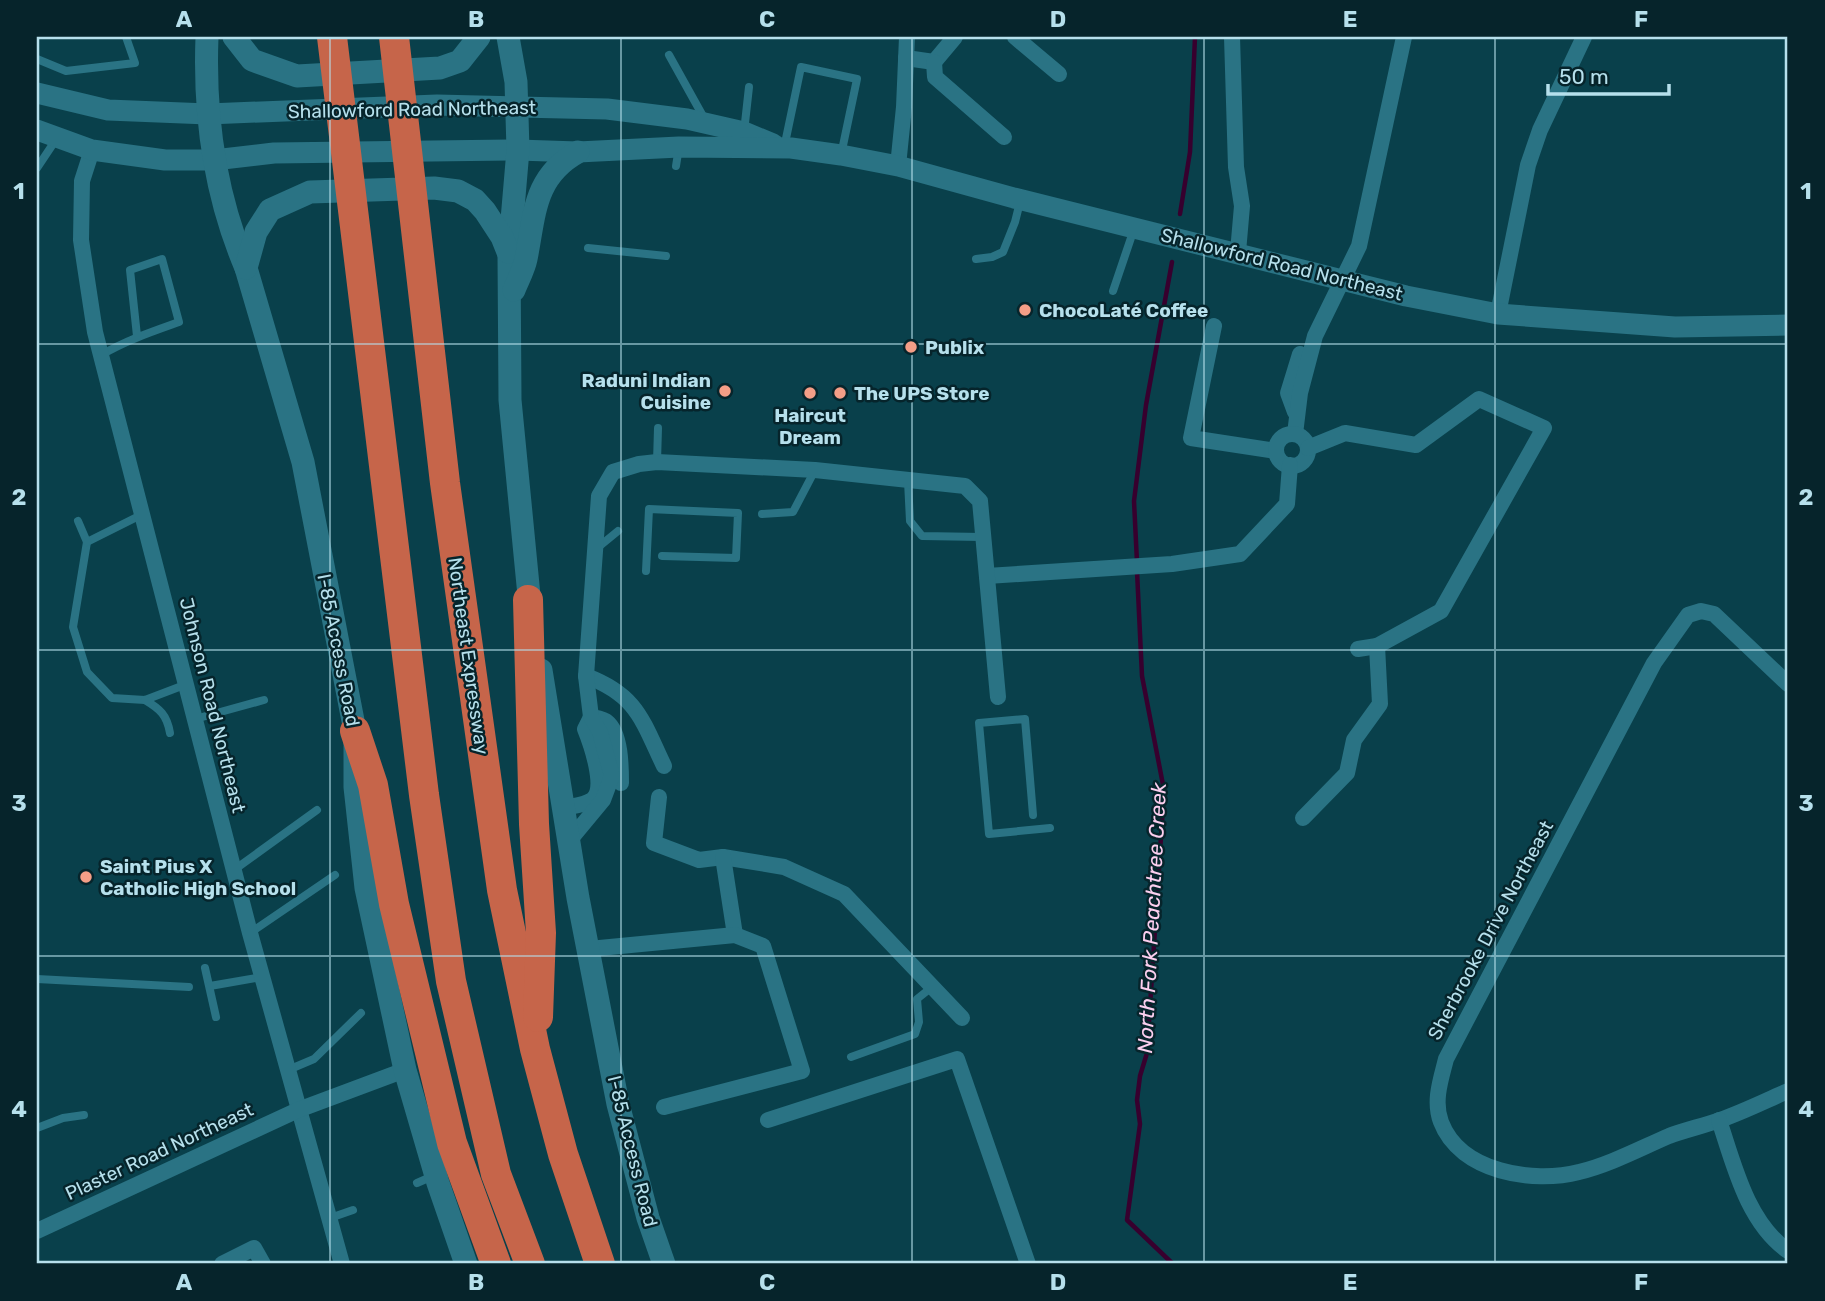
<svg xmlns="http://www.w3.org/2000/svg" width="1825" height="1301" viewBox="0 0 1825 1301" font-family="Rubik,sans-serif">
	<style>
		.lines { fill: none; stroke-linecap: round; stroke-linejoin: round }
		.stream { stroke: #37002e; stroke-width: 4.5 }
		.service { stroke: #2a7384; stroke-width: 8 }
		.minor { stroke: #2a7384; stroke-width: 16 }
		.tertiary { stroke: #2a7384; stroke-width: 21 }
		.secondary { stroke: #2a7384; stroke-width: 23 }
		.motorway { stroke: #c6654a; stroke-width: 30 }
		.grid { fill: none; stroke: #b6e0ec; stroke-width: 2; stroke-opacity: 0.55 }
		.poi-dot { fill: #f49e87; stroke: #06242b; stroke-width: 2.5 }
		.labels { text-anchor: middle; stroke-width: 5; stroke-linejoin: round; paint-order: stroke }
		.street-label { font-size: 19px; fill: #b6e0ec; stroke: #06242b }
		.poi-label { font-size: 19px; font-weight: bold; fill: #b6e0ec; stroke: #06242b; text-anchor: start }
		.water-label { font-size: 21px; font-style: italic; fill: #fccfef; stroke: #06242b }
		.neatline { fill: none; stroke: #b6e0ec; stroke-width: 2.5 }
		.grid-label { font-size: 23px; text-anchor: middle; font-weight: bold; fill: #b6e0ec }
	</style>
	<rect width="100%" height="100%" fill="#09404b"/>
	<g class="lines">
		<g class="stream">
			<path d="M1180,214L1190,152L1195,37"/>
			<path d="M1137,562L1134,501L1146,405L1172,262"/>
			<path d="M1137,571L1142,676L1164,790L1147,1053L1140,1076L1137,1100L1140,1124L1127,1220L1173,1264"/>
		</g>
		<g class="service">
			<path d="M669,55L704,118"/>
			<path d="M37,59L66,71L135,63L126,37"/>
			<path d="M744,132L749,87"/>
			<path d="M784,148L801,67L857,79L841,155"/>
			<path d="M676,166L679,147"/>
			<path d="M37,168L57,138"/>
			<path d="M588,248L666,256"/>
			<path d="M976,259L992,257L1003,252L1015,222L1020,202"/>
			<path d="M1113,291L1134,229"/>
			<path d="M101,355C127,340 151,332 179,322L162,259L130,270L137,336"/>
			<path d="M657,462L658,428"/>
			<path d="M908,481L910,521L922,536L982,537"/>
			<path d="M762,514L793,512L815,470"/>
			<path d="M141,515L87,542L73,627L87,672L112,698L145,700L187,684"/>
			<path d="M78,521L87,542"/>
			<path d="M596,549L618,531"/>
			<path d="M646,571L649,509L738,513L736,558L662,556"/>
			<path d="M145,700C160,709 167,715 170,733"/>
			<path d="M195,719L264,700"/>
			<path d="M1033,815L1025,719L979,723L989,834L1050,828"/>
			<path d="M234,870L317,810"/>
			<path d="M250,933L335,875"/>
			<path d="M205,968L216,1017"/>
			<path d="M37,979L189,987"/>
			<path d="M210,986L262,977"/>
			<path d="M851,1057L915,1034L919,1022L917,999L932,987"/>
			<path d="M288,1070L314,1059L361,1013"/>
			<path d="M37,1128L63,1118L84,1115"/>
			<path d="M417,1183L433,1176"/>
			<path d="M330,1218L353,1210"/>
		</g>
		<g class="minor">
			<path d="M1015,37L1059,74"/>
			<path d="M1232,37L1236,167L1242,206L1238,252"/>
			<path d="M906,58L934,62L955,37"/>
			<path d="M934,62L935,77L1004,137"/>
			<path d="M92,150L82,181L81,240L95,332L250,933L342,1264"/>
			<path d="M898,166L904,107L907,37"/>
			<path d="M1498,314L1528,165L1540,130L1584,37"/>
			<path d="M1214,326L1191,438L1276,451"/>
			<path d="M1295,412L1288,393L1300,354"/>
			<path d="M1295,434L1300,393L1315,336L1359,246L1404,37"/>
			<circle cx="1292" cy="450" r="16"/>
			<path d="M987,576L1172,564L1240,554L1287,504L1290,465"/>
			<path d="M1358,649L1377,646"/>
			<path d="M586,676C637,695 642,720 664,766"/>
			<path d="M1788,684L1714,614L1701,611L1688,615L1654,663L1446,1059C1441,1079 1433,1101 1441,1122C1460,1172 1533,1184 1579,1172C1609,1165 1641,1148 1669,1136C1685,1130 1703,1126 1720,1120C1743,1112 1765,1101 1788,1091"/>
			<path d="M591,717C596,718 604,719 607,722C621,733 621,768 621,783"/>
			<path d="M659,797L654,843L699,860L723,857L784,867L844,894L962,1018"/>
			<path d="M564,808C573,806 585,805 592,800C607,789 591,744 585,729L591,717"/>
			<path d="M1303,818L1347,773L1354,740L1380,704L1377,646L1441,611L1544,428L1479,399L1416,445L1345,433L1308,448"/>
			<path d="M569,841L603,800L612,776L600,732L591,717L586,676L599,496L613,472L639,464L657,462L815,470L965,486L980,501L998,697"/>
			<path d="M723,857L735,935"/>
			<path d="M589,949L735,935L763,946L802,1071L664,1107"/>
			<path d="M768,1120L957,1059L1028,1264"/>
			<path d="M1719,1120C1734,1165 1747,1222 1788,1251"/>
			<path d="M37,1231L298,1110L405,1070"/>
			<path d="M222,1264L254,1248L263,1264"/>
		</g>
		<g class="tertiary">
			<path d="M37,93L108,110L208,114L437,105L607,109L687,119L744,132L773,144"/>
			<path d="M37,130L92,150L165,160H214L274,153L518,150L578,152L679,147L791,148L841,155L898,166L1014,198L1406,296L1498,314L1675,327L1788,325"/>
		</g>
		<g class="secondary">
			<path d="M207,37C204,115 215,195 246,268L303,462L355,731V787L366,888L405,1070L438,1183L466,1264"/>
			<path d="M234,37L252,60L297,76L440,68L460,61L479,37"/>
			<path d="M508,37L516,82L518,150L509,255L510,400L531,616"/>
			<path d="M246,268L256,232L270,210L310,192L434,188L458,191L475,200L485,211L502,237L508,252"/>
			<path d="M514,290C518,280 524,269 526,259C535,215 533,177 578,152"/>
			<path d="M541,670L578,898L618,1104L648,1218L664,1264"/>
		</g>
		<g class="motorway">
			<path d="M332,37L424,795L451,981L496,1174L530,1264"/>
			<path d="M394,37L445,483L502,890L535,1049L563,1154L600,1264"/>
			<path d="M528,600L534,824L541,933L538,1017"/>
			<path d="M355,731L373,785L394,904L452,1143L496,1264"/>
		</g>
	</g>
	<path class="grid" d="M330,37V1264M621,37V1264M912,37V1264M1204,37V1264M1495,37V1264M37,344H1788M37,650H1788M37,956H1788"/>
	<g class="poi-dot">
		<circle cx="1025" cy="310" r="7"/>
		<circle cx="911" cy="347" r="7"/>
		<circle cx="725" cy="391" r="7"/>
		<circle cx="810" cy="393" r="7"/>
		<circle cx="840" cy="393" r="7"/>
		<circle cx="86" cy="877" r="7"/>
	</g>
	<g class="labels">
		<g class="street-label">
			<text transform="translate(412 109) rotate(-1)" y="7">Shallowford Road Northeast</text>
			<text transform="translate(1282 264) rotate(14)" y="7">Shallowford Road Northeast</text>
			<text transform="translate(339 650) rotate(79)" y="7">I-85 Access Road</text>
			<text transform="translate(469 656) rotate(82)" y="7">Northeast Expressway</text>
			<text transform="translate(213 705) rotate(76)" y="7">Johnson Road Northeast</text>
			<text transform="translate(1490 930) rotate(-62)" y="7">Sherbrooke Drive Northeast</text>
			<text transform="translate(159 1151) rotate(-25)" y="7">Plaster Road Northeast</text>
			<text transform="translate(633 1151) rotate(76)" y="7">I-85 Access Road</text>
		</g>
		<g class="poi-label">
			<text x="1039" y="317">ChocoLaté Coffee</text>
			<text x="925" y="354">Publix</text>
			<text x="711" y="387" text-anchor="end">Raduni Indian<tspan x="711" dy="22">Cuisine</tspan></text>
			<text x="854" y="400">The UPS Store</text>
			<text x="810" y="422" text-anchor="middle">Haircut<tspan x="810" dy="22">Dream</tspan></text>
			<text x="100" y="873">Saint Pius X<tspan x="100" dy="22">Catholic High School</tspan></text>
		</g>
		<g class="water-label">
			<text transform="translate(1152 918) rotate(-87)" y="7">North Fork Peachtree Creek</text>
		</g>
	</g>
	<rect width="1825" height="1301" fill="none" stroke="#06242b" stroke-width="77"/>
	<path d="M1548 84v10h121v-10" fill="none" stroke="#b6e0ec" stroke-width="3.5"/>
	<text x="1559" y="84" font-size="21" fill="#b6e0ec" stroke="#06242b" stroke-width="5" paint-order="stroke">50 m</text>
	<rect x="38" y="38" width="1748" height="1224" class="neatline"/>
	<g class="grid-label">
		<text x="184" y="27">A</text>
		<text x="476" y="27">B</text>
		<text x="767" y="27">C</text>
		<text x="1058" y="27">D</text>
		<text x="1350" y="27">E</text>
		<text x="1641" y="27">F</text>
		<text x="19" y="199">1</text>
		<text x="1806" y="199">1</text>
		<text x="19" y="505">2</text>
		<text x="1806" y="505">2</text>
		<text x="19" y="811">3</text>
		<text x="1806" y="811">3</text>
		<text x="19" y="1117">4</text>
		<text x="1806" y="1117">4</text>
		<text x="184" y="1290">A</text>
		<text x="476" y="1290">B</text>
		<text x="767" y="1290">C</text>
		<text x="1058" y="1290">D</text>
		<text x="1350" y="1290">E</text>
		<text x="1641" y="1290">F</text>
	</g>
</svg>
